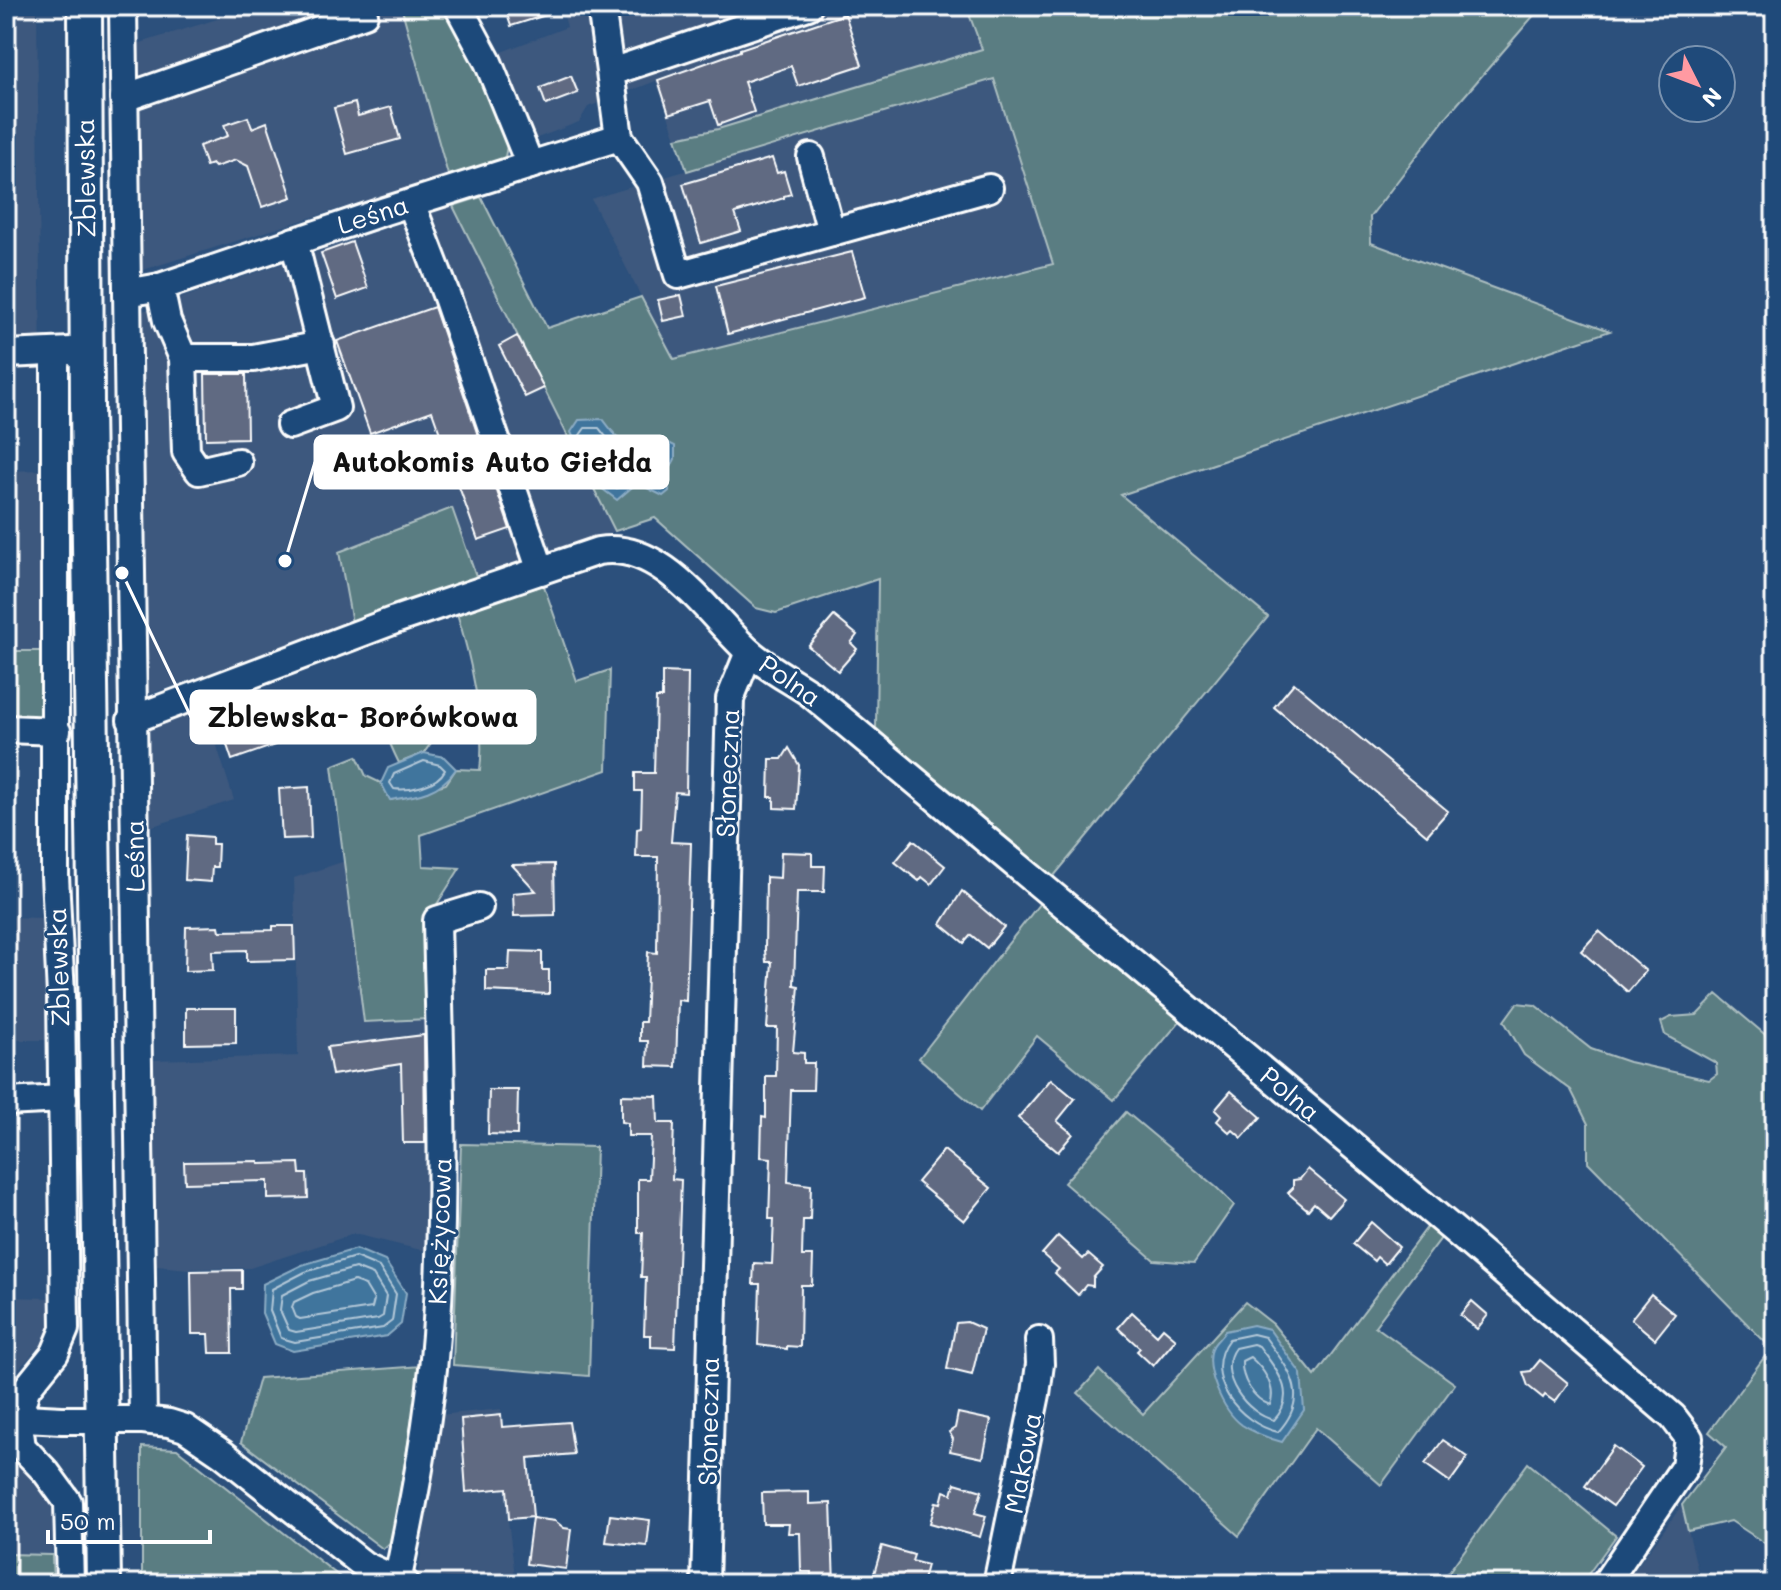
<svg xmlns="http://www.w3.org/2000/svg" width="1781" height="1590" viewBox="0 0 1781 1590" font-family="Mali,sans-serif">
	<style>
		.built { fill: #3c587e }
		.green { fill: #5a7d82; stroke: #acbec0; stroke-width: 2 }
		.water { fill: #40759d; stroke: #8cacc4; stroke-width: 2 }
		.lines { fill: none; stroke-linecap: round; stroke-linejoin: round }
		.shore { stroke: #b3c8d8; stroke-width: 2 }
		.building { fill: #616a82; stroke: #fff; stroke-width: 2 }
		.minor-casing { stroke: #fff; stroke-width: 32 }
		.major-casing { stroke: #fff; stroke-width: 38 }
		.minor { stroke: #1f4a7a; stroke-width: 26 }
		.major { stroke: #1f4a7a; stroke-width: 32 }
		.labels { text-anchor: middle; stroke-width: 6; stroke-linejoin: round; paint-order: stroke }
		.street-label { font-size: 26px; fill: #fff; stroke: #1f4a7a }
		.leader { fill: none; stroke: #fff; stroke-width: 3 }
		.callout-dot { fill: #fff; stroke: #1f4a7a; stroke-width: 3 }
		.callout { fill: #fff; stroke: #fff; stroke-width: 3 }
		.callout-label { font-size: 28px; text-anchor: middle; font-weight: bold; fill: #111 }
	</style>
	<rect width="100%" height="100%" fill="#2c507c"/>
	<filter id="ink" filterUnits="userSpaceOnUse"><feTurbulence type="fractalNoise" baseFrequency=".0125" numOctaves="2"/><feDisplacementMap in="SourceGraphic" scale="16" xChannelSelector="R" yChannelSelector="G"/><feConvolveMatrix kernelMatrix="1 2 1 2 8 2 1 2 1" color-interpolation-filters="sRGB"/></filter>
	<g filter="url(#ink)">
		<g class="built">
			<path d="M6,6H37L41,370H6Z"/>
			<path d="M259,6H401L448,175L143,270L138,264L137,44Z"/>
			<path d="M561,6H966L983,49L718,129L676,138L656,81L588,107L579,122L532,140L496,54L567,27Z"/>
			<path d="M994,79L1053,264L673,359L591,199Z"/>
			<path d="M452,206L615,531L145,696L139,317L143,311Z"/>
			<path d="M42,470L44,651H6V471Z"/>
			<path d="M203,702L234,800L147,828L146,721Z"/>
			<path d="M345,861L364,1022L428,1019L432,1179L425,1251L354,1234L250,1268L188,1269L157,1266L151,1060L298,1056L294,878Z"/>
			<path d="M6,917L46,918L47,1040H6Z"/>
			<path d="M6,1297L50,1298V1336L6,1382Z"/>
			<path d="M501,1409L508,1520L516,1584H491L418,1574L439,1415Z"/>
			<path d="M6,1452L50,1498L53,1511L52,1555L6,1554Z"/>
			<path d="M1682,1505L1701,1584H1624L1659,1537Z"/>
		</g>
		<g class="green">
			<path d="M401,6H453L509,135L505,157L476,172L448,175Z"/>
			<path d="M966,6H1361L1371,17L1380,6H1542L1448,115L1370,217L1371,243L1610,331L1121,495L1268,617L1049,882L876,728L878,579L776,613L756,608L655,518L615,531L453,206L481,197L547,328L641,297L674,359L1053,264L994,79L687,171L676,138L718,129L982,49Z"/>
			<path d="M452,508L477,579L352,623L339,552Z"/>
			<path d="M543,583L577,681L610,670L607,770L421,835L423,866L460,868L425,923L428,1019L364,1022L332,766L357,756L366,776L381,783L391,800L446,784L456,769L480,770C486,724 470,655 456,610Z"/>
			<rect x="6" y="651" width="38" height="68"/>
			<path d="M439,692L447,695L453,711L424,753L399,763C370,704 386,712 439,692Z"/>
			<path d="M1040,903L1181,1020L1114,1100L1037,1036L980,1111L919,1058Z"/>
			<path d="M1717,994L1775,1043V1550L1731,1521L1688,1531L1682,1505L1726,1447L1709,1432L1771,1348L1588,1162V1124L1571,1090L1524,1055L1504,1021L1517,1003L1535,1005L1591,1049L1629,1062L1709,1080L1717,1074L1716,1063L1665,1035L1661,1022L1671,1017L1697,1015Z"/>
			<path d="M1126,1112L1217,1188L1234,1205L1194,1263L1154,1260L1064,1183Z"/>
			<path d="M461,1144L596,1147L589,1376L453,1365Z"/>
			<path d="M1428,1226L1441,1238L1375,1326L1455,1384L1381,1485L1316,1428L1239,1536L1078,1393L1099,1370L1143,1414L1245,1302L1273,1324L1315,1376Z"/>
			<path d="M421,1366L392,1541L383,1549L241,1442L259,1378Z"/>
			<path d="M142,1447L177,1449L349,1584H142Z"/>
			<path d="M1528,1463L1616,1536L1581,1584H1440Z"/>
			<path d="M6,1554L52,1555L53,1584H6Z"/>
		</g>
		<g class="water">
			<path d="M603,419C624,447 630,456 665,441L675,446V459L668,472L669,491L663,496L637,483L617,500L592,481L571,432L579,420Z"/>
			<path d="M424,753L444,757L456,769C440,793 417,796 390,800L381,783L388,768Z"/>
			<path d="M356,1249L385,1261L406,1293L401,1324L387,1336L293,1351L275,1344L262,1313L263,1284L302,1265Z"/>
			<path d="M1253,1325L1269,1329L1301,1374L1304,1410L1282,1442C1268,1438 1254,1433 1242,1425C1223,1411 1203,1368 1213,1346C1216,1341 1222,1336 1225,1331Z"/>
		</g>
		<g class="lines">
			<g class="shore">
				<path d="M585,428H599C612,445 623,460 646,457C653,456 659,453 665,452L666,456L660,470L659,482L655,483L636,476C630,479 620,490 614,488C597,484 585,449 580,435Z"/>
				<path d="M424,761L440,765L445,770C437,786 409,791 394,789L390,783L394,774Z"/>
				<path d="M355,1257L379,1267L396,1294L392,1321L383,1328L295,1342L281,1338L270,1311L272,1289L305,1272Z"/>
				<path d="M355,1268L373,1275L386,1296L383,1316L378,1319L296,1332L289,1330L280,1310L282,1295L309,1281Z"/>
				<path d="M354,1281L365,1285L374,1300L372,1308L300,1319L296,1317L292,1307L294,1302L313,1293Z"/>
				<path d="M1253,1334L1265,1337C1289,1370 1312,1395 1278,1432C1240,1424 1200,1376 1229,1339Z"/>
				<path d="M1253,1344L1259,1346C1276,1370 1299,1393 1274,1420C1248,1415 1215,1374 1235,1348Z"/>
				<path d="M1250,1357C1263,1368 1277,1387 1270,1405C1253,1399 1241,1379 1242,1361Z"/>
			</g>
		</g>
		<g class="building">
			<path d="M504,6H562V10L511,26Z"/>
			<path d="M845,14L862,65L798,86L791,66L744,82L754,112L718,125L710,101L669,114L658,80L740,51V49Z"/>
			<path d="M571,76L578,93L546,105L540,88Z"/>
			<path d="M355,103L358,116L391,107L400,139L347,154L334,108Z"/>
			<path d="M248,117L252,128L267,122L292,197L262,207L248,166L236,160L215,167L212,164L206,166L199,146L228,136L224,125Z"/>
			<path d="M772,158L777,173L784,171L791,194L784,196V198L735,213L741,231L701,243L683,184Z"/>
			<path d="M352,242L368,288L337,299L321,253Z"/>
			<path d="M852,252L865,297L728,334L716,286Z"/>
			<path d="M681,295L686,316L663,321L658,300Z"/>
			<path d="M434,307L510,529L478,540L432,411L370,433L337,341Z"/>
			<path d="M517,336L544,388L525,397L499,346Z"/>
			<path d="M205,374H246L247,438L206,439Z"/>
			<path d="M834,616L857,635L851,643L857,649L838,671L808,646Z"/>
			<path d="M662,672L688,673L686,793L675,792L671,842L691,843L686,1001L678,1000L676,1067L647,1066L648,1041H640V1022H645L648,952L657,953L658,857H636L637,829L641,828L642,791H635V773H654L656,698H662Z"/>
			<path d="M1294,683L1448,811L1427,835L1274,707Z"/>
			<path d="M284,709L295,738L232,760L222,730Z"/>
			<path d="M789,748L799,765L796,809L774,808V797H769L770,759H782Z"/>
			<path d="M309,787L311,838L282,839L279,789Z"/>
			<path d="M187,835L212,837V844H218L217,867H212L211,882L185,880Z"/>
			<path d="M913,840L945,866L931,884L922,877L919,881L895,862Z"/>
			<path d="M781,852L812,853V866H825L824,892H797L794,985L799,986L793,1052L804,1053V1063H814L813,1090H791L788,1182L811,1185L810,1220H803L802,1256H813L812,1285H801L800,1347L787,1346V1349L758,1345L760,1284H753L754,1263L772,1264L774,1219H769L771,1158L761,1157L762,1117L766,1118V1076H776L777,1028H767L772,962H766L765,950L766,877L780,878Z"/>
			<path d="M554,864L555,915L514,916L513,893L536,891L512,865Z"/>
			<path d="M962,891L1004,927L987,948L971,935L964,943L941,924Z"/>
			<path d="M219,926L220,931L273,930V926H294L295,960L247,961V950L212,951L213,970L185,971L186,927Z"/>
			<path d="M1599,931L1646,971L1628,992L1581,951Z"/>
			<path d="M510,951L542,952V970H549V994L486,991V970H509Z"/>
			<path d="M186,1008H236V1043L186,1044Z"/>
			<path d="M424,1035L425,1143H403L401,1064L332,1075L327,1047Z"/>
			<path d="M1051,1079L1075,1099L1057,1121L1073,1134L1058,1152L1018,1118Z"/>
			<path d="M489,1090H518L517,1135L488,1134Z"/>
			<path d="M1231,1091L1261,1117L1242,1138L1233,1130L1230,1133L1217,1121L1221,1116L1215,1110Z"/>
			<path d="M621,1095L657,1096L658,1123H674L672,1179L681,1180L675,1348L651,1347V1335H644L646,1277H641L643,1233H638V1179H649L651,1136H628V1123L621,1122Z"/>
			<path d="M944,1150L991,1188L964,1221L917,1182Z"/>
			<path d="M259,1161V1164L299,1163L300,1174H307L308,1198L268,1199V1181L185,1183L184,1162Z"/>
			<path d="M1308,1169L1344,1199L1329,1216L1314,1203L1308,1210L1288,1193L1293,1188V1180L1300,1179Z"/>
			<path d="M1371,1222L1399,1247L1385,1264L1377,1257L1374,1261L1353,1244Z"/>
			<path d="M1058,1236L1083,1259L1088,1254L1103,1267L1093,1278V1286L1086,1285L1078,1295L1055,1273L1059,1269L1042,1254Z"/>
			<path d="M242,1270V1289H231L232,1353H210L209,1334H192L191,1271Z"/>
			<path d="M1651,1294L1675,1314L1655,1339L1631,1319Z"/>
			<path d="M1472,1301L1488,1315L1477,1329L1460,1315Z"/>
			<path d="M1132,1312L1157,1335L1163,1328L1176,1339L1153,1366L1137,1351L1140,1348L1118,1328Z"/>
			<path d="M967,1322L983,1329L972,1375L947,1369L956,1323Z"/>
			<path d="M1540,1360L1568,1383L1555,1402L1545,1395L1543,1398L1528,1386L1523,1372L1531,1371Z"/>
			<path d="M958,1413L991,1420L983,1458L950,1451L953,1439L949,1432L955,1428Z"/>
			<path d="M501,1415L502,1427L569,1422L574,1454L528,1458L533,1517L509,1519L507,1488L466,1492L461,1419Z"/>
			<path d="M1443,1440L1468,1457L1450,1482L1425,1464Z"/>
			<path d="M1614,1446L1642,1467L1613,1506L1585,1486Z"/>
			<path d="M955,1483L982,1491L975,1513L986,1516L980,1537L930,1523L936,1502L941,1503L944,1491L952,1494Z"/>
			<path d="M809,1492V1504L831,1503L834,1584H811V1572H801L800,1533H788L789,1524H763L762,1493Z"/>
			<path d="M610,1515L650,1520L647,1546L606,1542Z"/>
			<path d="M532,1518L555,1521L564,1528L571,1529L566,1569L526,1564Z"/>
			<path d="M882,1546L914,1555L912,1561L927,1565L922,1584H871Z"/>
		</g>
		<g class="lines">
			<defs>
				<g id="minor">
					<path d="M123,6L143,1420"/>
					<path d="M458,6L488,62L530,165"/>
					<path d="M601,6L619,137L650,182L678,275L989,188"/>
					<path d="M611,72L808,6"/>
					<path d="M124,98L364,14"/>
					<path d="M811,157L831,232"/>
					<path d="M411,203L447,297L541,571"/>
					<path d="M160,287L167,321L183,358L186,452L199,471L238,462"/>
					<path d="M127,293L160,287L385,211L619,137"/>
					<path d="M55,352V876L61,995L65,1329L55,1353L26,1389L18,1418L22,1447L46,1472L68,1502L70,1584"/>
					<path d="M6,354L72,351"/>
					<path d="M183,358H253L321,345"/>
					<path d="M290,425L336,408L294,241"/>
					<path d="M131,720L395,620L598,551C662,540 707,613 748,651C766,667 789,679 810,693L1466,1240L1673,1417L1689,1438L1685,1466L1605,1584"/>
					<path d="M6,729L57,731"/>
					<path d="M6,1102L63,1099"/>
					<path d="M6,1417L62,1420H143L169,1423L185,1428L223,1454L364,1565L406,1584"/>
					<path d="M397,1582C414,1501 430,1418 436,1335C446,1197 440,1059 437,920L479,907"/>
					<path d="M705,1584L730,699L749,652"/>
					<path d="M997,1584L1036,1394L1040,1364L1039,1340"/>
				</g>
				<path id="major" d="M85,6L87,406L104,1584"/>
			</defs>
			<use href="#minor" class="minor-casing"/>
			<use href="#major" class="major-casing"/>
			<use href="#minor" class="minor"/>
			<use href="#major" class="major"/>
		</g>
	</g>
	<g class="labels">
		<g class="street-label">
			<text transform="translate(86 178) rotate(-91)" y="9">Zblewska</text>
			<text transform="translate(373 215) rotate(-18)" y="9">Leśna</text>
			<text transform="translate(790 681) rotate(35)" y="9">Polna</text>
			<text transform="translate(728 773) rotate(-88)" y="9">Słoneczna</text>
			<text transform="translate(135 856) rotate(-91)" y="9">Leśna</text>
			<text transform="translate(59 967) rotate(-92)" y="9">Zblewska</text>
			<text transform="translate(1290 1094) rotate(40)" y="9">Polna</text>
			<text transform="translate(440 1231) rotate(-88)" y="9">Księżycowa</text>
			<text transform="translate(709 1421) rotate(-89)" y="9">Słoneczna</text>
			<text transform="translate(1023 1463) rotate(-79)" y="9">Makowa</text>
		</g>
	</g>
	<path class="leader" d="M285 561L315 462M122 573L191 717"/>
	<g class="callout-dot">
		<circle cx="285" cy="561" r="8"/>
		<circle cx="122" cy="573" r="8"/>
	</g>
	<g class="callout">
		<rect x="315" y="436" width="353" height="52" rx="8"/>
		<rect x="191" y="691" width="344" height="52" rx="8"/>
	</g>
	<g class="callout-label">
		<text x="492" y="472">Autokomis Auto Giełda</text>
		<text x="363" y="727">Zblewska- Borówkowa</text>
	</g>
	<rect width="1781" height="1590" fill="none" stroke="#1f4a7a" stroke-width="32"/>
	<rect x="16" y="16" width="1749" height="1558" fill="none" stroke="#fff" stroke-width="3" filter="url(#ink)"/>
	<g transform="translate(1697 84) rotate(132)"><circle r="38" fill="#1f4a7a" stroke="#7992af" stroke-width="2"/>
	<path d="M0-6L14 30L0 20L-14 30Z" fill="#ff9aa2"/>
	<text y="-12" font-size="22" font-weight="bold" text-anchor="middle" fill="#ffffff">N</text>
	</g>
	<path d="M48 1530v12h162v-12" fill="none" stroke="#ffffff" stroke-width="4"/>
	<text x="60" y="1530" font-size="24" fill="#ffffff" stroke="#1f4a7a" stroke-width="6" paint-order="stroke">50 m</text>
</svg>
